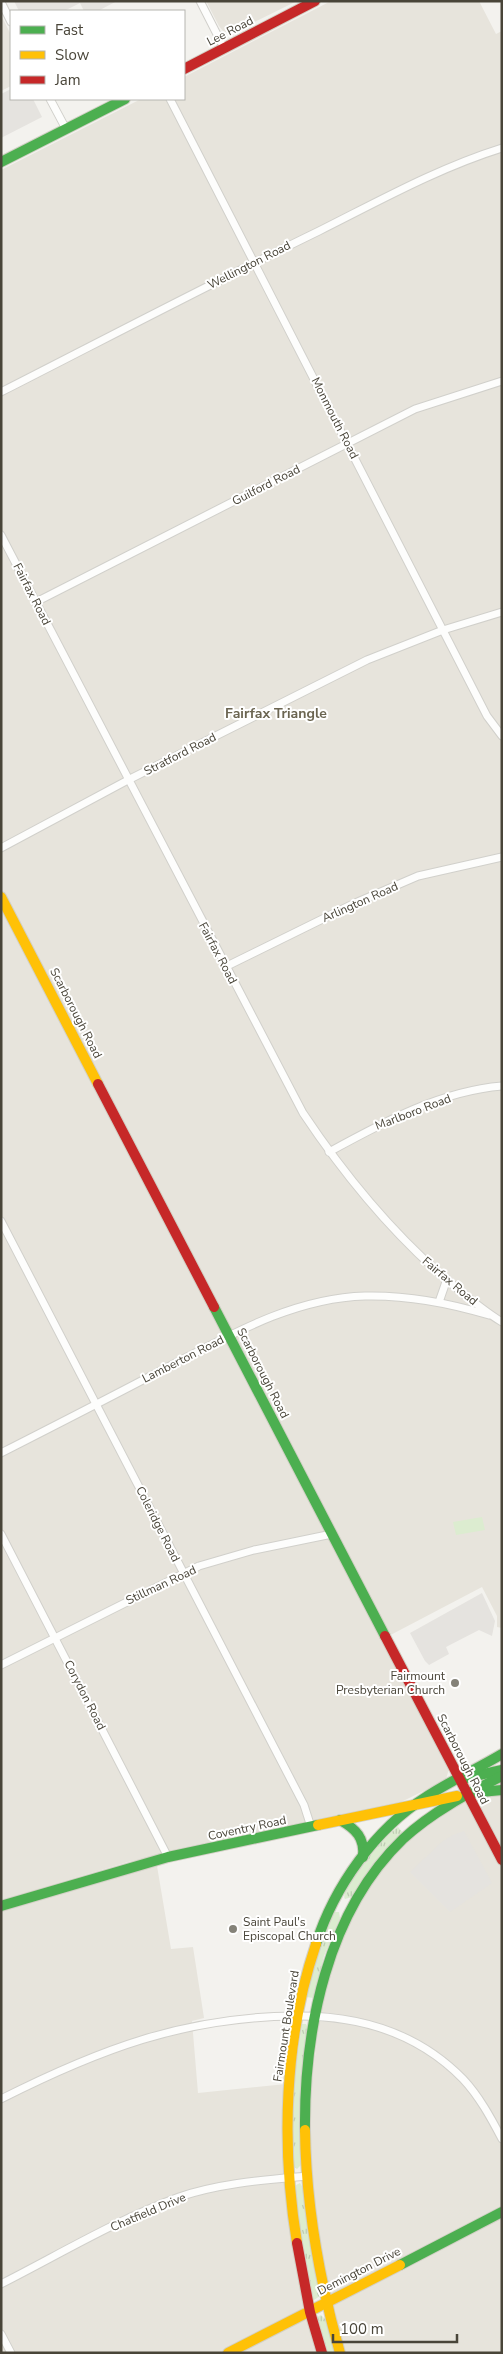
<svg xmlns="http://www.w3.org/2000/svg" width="503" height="2354" viewBox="0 0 503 2354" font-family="'Nunito Sans',sans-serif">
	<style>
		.residential { fill: #e7e4dc }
		.grass { fill: url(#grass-tufts) }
		.garden { fill: #dcecd0 }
		.parking { fill: #e5e3df }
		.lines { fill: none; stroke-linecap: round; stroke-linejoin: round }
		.street-casing { stroke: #d1d0cb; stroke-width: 9 }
		.fast-casing { stroke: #d2d0c5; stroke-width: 12 }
		.slow-casing { stroke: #d2d0c5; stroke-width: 12 }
		.jam-casing { stroke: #d2d0c5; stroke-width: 12 }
		.street { stroke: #fdfdfc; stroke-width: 7 }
		.fast { stroke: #4caf50; stroke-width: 10 }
		.slow { stroke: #ffc107; stroke-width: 10 }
		.jam { stroke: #c62828; stroke-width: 10 }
		.poi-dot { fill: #848278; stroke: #fff; stroke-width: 2 }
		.labels { text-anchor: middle; stroke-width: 4; stroke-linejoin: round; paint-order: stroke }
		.street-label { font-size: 12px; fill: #494539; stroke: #fff }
		.poi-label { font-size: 12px; fill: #494539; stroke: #fff; text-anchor: end }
		.neighbourhood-label { font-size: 14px; font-weight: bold; fill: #6b6551; stroke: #fff }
	</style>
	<defs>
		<pattern id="grass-tufts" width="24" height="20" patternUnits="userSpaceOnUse" patternTransform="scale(1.25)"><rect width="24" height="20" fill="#dcecd0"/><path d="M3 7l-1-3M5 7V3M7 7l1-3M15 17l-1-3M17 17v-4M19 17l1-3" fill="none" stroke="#beccb3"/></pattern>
	</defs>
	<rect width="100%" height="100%" fill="#f3f2ee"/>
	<g class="residential">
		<path d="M206,1H297L230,34L223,31L219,26Z"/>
		<path d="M331,1H479L496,34L502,31V1628L497,1627V1616L482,1587L381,1640L449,1769L446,1779L442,1782L401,1802L128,1862L1,1900V170L141,99H184V77Z"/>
		<path d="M1,15L11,35V86L1,91Z"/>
		<path d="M502,1794V2353H344L334,2318L336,2313L324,2275L311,2181V2090L322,1998L338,1943L375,1877L409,1841L441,1815L457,1805Z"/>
		<path d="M157,1866L171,1949L193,1947L204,2018L192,2021L198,2093L286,2084L284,2117L318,2353H1V1912Z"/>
	</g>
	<g class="grass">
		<path d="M398,1827L404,1834L377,1861L352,1897L345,1899C339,1886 386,1835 398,1827Z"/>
		<path d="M335,1912H339L340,1918L324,1956L314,1998L306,1997L320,1940Z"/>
		<path d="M302,2024H306L309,2029L301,2165L297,2169L293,2166L292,2160L293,2087Z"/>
		<path d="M300,2183L303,2188L320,2296L314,2300H312L302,2255L294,2186Z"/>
		<path d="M321,2315L325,2319L335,2353H326L317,2317Z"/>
	</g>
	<path class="garden" d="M482,1517L485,1530L456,1535L453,1522Z"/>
	<g class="parking">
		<path d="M14,1H117L98,11H84L80,3L64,11H19Z"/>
		<path d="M11,89V99H33L42,117L1,138V94Z"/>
		<path d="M482,1593L495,1621L492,1636L479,1630L446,1647L449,1654L429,1665L425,1661L410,1633Z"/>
		<path d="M464,1831L492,1883L450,1912L410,1872L443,1841L453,1835Z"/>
	</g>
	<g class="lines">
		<defs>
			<g id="street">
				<path d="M200,1L224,48"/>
				<path d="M1,2L11,22"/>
				<path d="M50,99L66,129"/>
				<path d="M170,99L487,716L502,736"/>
				<path d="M1,392C107,338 212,283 319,231C379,201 438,168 502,148"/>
				<path d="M1,535L303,1113C345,1176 390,1231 447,1280C465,1295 482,1310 502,1322"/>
				<path d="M36,602L415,409L502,381"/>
				<path d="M1,848L128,780L367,660L443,630L502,612"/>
				<path d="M225,967L353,904L418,876L502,857"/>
				<path d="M329,1152C382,1123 440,1091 502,1086"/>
				<path d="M1,1221L304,1805L311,1827"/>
				<path d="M439,1302L447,1279"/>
				<path d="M1,1453C54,1426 107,1399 160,1371C225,1338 291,1298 365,1296C407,1295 449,1303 489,1315"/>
				<path d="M1,1534L168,1857"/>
				<path d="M1,1665L199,1566L254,1550L332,1534"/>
				<path d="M1,2099C98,2050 184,2017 294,2016C357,2015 417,2032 463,2079C479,2096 491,2118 502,2139"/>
				<path d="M1,2284C60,2254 118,2219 179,2197C221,2183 264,2180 307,2176"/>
				<path d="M1,2334L11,2353"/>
			</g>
			<g id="fast">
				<path d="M1,162L125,99"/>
				<path d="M214,1307L385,1636"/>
				<path d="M466,1778L502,1770"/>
				<path d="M470,1793L502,1790"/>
				<path d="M340,1820C356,1829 365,1838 363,1857"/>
				<path d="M1,1906L168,1857L318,1825"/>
				<path d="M316,1944C334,1887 375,1829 426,1797C450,1781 477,1769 502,1754"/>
				<path d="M305,2130C304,2029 327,1912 403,1839C432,1812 467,1794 502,1776"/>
				<path d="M400,2265L502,2212"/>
			</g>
			<g id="slow">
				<path d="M1,897L98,1084"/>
				<path d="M318,1825L457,1796"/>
				<path d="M305,2130C306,2207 319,2279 340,2353"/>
				<path d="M297,2243C281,2146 284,2038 316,1944"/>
				<path d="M228,2353L400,2265"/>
			</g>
			<g id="jam">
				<path d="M184,69L315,1"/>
				<path d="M98,1084L214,1307"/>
				<path d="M385,1636L502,1860"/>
				<path d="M297,2243L310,2312L322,2353"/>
			</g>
		</defs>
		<use href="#street" class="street-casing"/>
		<use href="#fast" class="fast-casing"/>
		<use href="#slow" class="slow-casing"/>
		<use href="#jam" class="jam-casing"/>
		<use href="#street" class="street"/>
		<use href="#fast" class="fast"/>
		<use href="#slow" class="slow"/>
		<use href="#jam" class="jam"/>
	</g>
	<g class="poi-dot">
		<circle cx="455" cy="1683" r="5"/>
		<circle cx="233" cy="1929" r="5"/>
	</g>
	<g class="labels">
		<g class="street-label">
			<text transform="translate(230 31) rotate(-27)" y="4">Lee Road</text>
			<text transform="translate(249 265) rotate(-27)" y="4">Wellington Road</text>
			<text transform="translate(335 418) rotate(63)" y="4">Monmouth Road</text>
			<text transform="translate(266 485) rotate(-27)" y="4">Guilford Road</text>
			<text transform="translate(32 594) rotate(63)" y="4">Fairfax Road</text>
			<text transform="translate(180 754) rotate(-27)" y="4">Stratford Road</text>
			<text transform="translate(360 902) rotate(-24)" y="4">Arlington Road</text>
			<text transform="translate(218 953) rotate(62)" y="4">Fairfax Road</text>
			<text transform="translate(76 1013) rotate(63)" y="4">Scarborough Road</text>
			<text transform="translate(413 1112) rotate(-21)" y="4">Marlboro Road</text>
			<text transform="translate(450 1281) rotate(40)" y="4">Fairfax Road</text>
			<text transform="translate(183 1359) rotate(-27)" y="4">Lamberton Road</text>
			<text transform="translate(263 1373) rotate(63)" y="4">Scarborough Road</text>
			<text transform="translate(158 1524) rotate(63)" y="4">Coleridge Road</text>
			<text transform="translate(161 1585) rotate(-25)" y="4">Stillman Road</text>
			<text transform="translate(85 1695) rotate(63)" y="4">Corydon Road</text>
			<text transform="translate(463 1759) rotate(63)" y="4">Scarborough Road</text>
			<text transform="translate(247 1828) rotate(-12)" y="4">Coventry Road</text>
			<text transform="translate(286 2026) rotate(-81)" y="4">Fairmount Boulevard</text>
			<text transform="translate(148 2212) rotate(-23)" y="4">Chatfield Drive</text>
			<text transform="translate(359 2271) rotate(-27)" y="4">Demington Drive</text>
		</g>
		<g class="poi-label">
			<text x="445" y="1680">Fairmount<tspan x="445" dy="14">Presbyterian Church</tspan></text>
			<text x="243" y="1926" text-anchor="start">Saint Paul's<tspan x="243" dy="14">Episcopal Church</tspan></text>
		</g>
		<g class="neighbourhood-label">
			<text x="276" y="718">Fairfax Triangle</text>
		</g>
	</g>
	<rect width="503" height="2354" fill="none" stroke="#494539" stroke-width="5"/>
	<rect x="10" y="10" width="175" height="90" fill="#ffffff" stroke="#b6b5b0"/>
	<rect x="20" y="26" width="25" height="8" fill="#4caf50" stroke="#b6b5b0"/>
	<text x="55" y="35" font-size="15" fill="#494539">Fast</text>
	<rect x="20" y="51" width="25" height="8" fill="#ffc107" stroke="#b6b5b0"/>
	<text x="55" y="60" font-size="15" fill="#494539">Slow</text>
	<rect x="20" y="76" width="25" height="8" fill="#c62828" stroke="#b6b5b0"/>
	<text x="55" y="85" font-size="15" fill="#494539">Jam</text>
	<path d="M333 2334v8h124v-8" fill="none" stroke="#494539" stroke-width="2.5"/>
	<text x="340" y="2334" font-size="15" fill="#494539" stroke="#ffffff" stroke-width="4" paint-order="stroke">100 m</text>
</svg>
